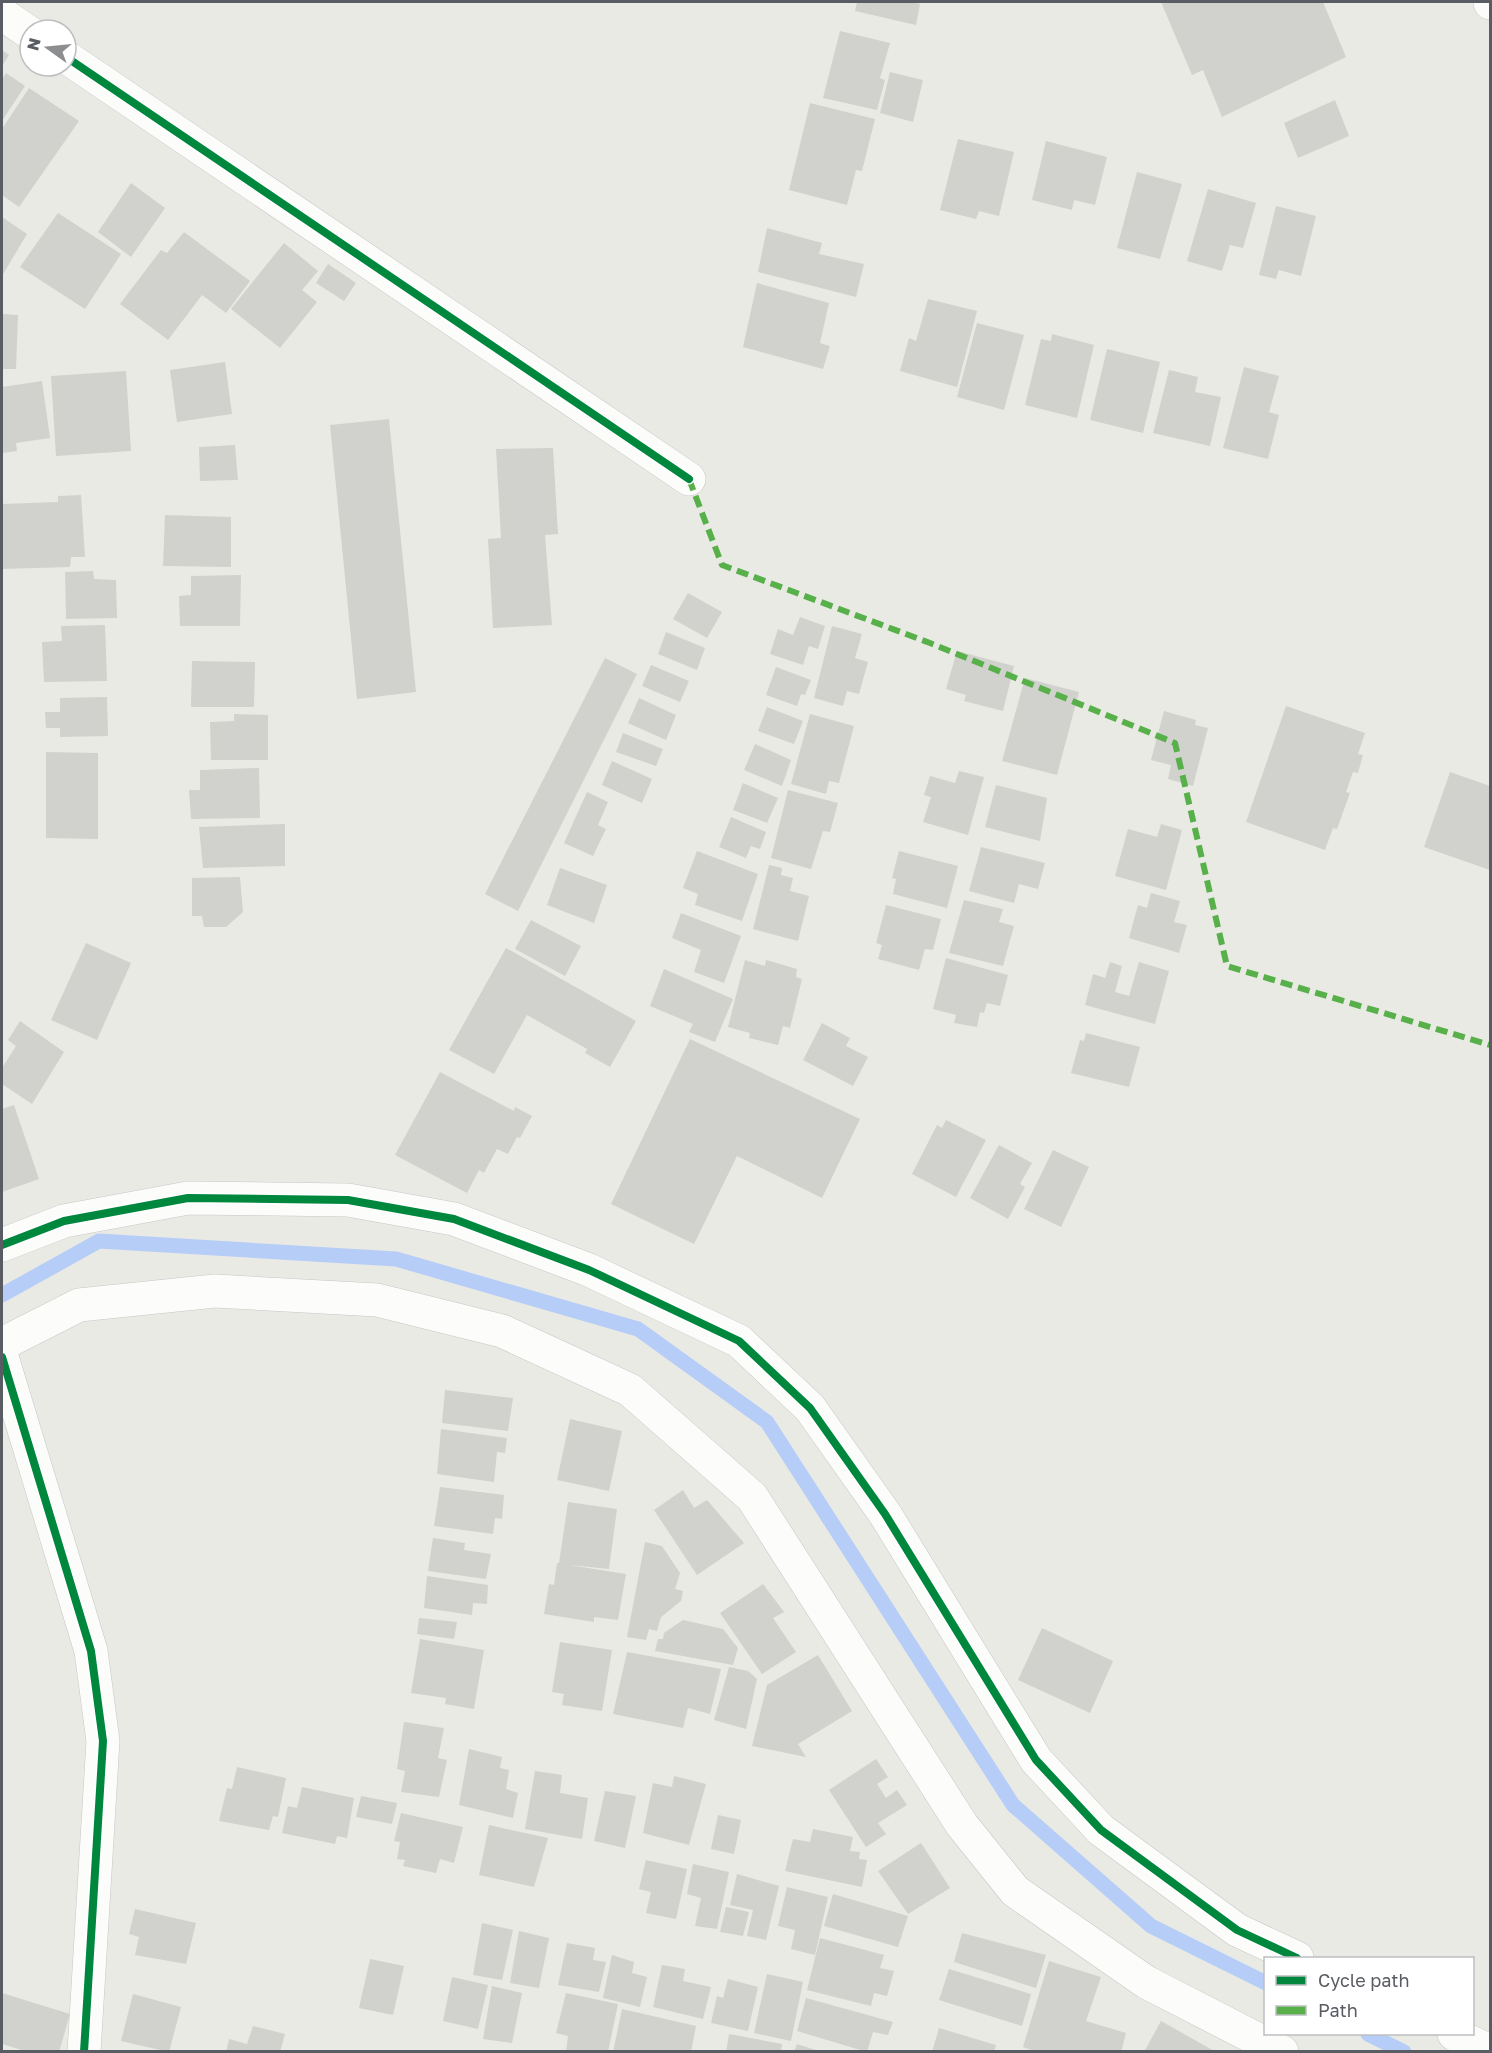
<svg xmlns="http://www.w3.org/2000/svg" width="1492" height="2053" viewBox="0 0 1492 2053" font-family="'Golos Text',sans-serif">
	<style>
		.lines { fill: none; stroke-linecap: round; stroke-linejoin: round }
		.stream { stroke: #b6cdf7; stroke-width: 15 }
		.building { fill: #d1d1cd }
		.street-casing { stroke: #c6c6c6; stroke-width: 34 }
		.street { stroke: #fcfcfb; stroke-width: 33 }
		.quiet { stroke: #58b04a; stroke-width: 6; stroke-dasharray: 12 6; stroke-linecap: butt }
		.cycleway-casing { stroke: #fff; stroke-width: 11 }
		.cycleway { stroke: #00873e; stroke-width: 8 }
	</style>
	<rect width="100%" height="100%" fill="#eaeae5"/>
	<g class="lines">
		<g class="stream">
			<path d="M2,1295L99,1241L396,1259L638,1329L767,1422L1013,1805L1151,1926L1266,1983"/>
			<path d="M1368,2034L1404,2052"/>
		</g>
	</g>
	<g class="building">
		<path d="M857,2H913L920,4L916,25L855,11Z"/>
		<path d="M1161,2H1323L1346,57L1222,117L1203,70L1192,75Z"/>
		<path d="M840,31L890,43L880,78L885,80L877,110L823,98Z"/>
		<path d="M2,50L9,55L2,66Z"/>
		<path d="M890,72L923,80L913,122L880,113Z"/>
		<path d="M6,73L25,86L2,121V80Z"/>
		<path d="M29,88L79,121L19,207L2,195V129Z"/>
		<path d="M1335,100L1349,136L1298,158L1284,123Z"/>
		<path d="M810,103L875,119L862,171L856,170L847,205L789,190Z"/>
		<path d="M958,139L1014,152L999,216L979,211L976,219L940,210Z"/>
		<path d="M1046,141L1107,157L1095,205L1074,200L1072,210L1032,200Z"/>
		<path d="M1137,172L1182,184L1160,259L1117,248Z"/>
		<path d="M131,183L165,208L131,257L98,232Z"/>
		<path d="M1208,189L1256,203L1243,248L1230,245L1222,271L1187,261Z"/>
		<path d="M1276,206L1316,216L1301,276L1279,270L1276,279L1259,275Z"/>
		<path d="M58,213L121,254L85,309L20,267Z"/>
		<path d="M2,217L27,234L2,276Z"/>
		<path d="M767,228L822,243L819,254L864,264L856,297L758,272Z"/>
		<path d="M184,232L250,281L226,313L202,295L168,340L120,304L161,250L167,253Z"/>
		<path d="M284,243L318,271L302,290L317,302L280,348L231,309Z"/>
		<path d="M328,264L356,283L344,301L316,283Z"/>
		<path d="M757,283L829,303L820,343L830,346L823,369L743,347Z"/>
		<path d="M928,299L977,311L957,387L900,371L909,338L916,341Z"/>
		<path d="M2,314L18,315L16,369H2Z"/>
		<path d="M977,323L1024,335L1004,410L957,397Z"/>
		<path d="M1052,334L1094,345L1077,418L1025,405L1041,339L1051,341Z"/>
		<path d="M1107,349L1160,362L1143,433L1090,420Z"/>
		<path d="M225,362L232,414L177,422L170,370Z"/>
		<path d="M1244,367L1279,376L1269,412L1279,415L1268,459L1223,448Z"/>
		<path d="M1169,370L1198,377L1195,392L1221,397L1210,446L1153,433Z"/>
		<path d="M126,371L131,451L56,456L51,376Z"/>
		<path d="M42,381L50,438L16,443L17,451L2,453V387Z"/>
		<path d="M389,419L416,692L357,699L330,425Z"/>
		<path d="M235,445L238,480L200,481L199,447Z"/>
		<path d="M553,448L558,534L545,535L552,625L493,628L488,539L501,538L496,449Z"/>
		<path d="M81,495L85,557H71L70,567L2,569V504L58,502V496Z"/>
		<path d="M165,515L231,517V567L163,566Z"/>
		<path d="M93,571L94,579L116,580L117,618L66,619L65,572Z"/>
		<path d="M241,575L240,626H180L179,596L191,595V576Z"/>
		<path d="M688,593L722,612L707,638L673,619Z"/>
		<path d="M800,617L825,626L818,649L809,646L803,665L770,654L778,629L793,635Z"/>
		<path d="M105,625L107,681L44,682L42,642L62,641L61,626Z"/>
		<path d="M832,626L862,634L855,658L868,662L859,694L847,691L843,706L814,698Z"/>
		<path d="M666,632L705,648L697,670L658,654Z"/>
		<path d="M957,651L1014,666L1003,711L964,701L966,695L946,689Z"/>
		<path d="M605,658L637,674L518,911L485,894Z"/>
		<path d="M192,661L255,662L254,707H191Z"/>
		<path d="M651,665L689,681L680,702L642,686Z"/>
		<path d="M776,667L811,680L805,695L801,694L797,706L766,695Z"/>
		<path d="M1025,678L1079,692L1057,775L1002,761Z"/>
		<path d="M107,697L108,736L60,737V728H46L45,712H60V698Z"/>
		<path d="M639,698L676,715L666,740L628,723Z"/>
		<path d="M1286,706L1365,733L1358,754L1363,755L1358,773L1353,772L1346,792L1350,793L1337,829L1333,828L1325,850L1246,822Z"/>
		<path d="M767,707L803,721L794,744L758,731Z"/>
		<path d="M1164,711L1196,720L1195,725L1208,728L1193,786L1168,779L1171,765L1151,760Z"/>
		<path d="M234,714L268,715V760H211L210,722L234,721Z"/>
		<path d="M810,714L854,726L839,783L829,781L826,794L791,784Z"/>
		<path d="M623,733L663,749L656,766L616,752Z"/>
		<path d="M755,744L791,760L782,786L744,770Z"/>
		<path d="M46,752L98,753V839L46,838Z"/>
		<path d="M612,761L652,779L642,803L602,785Z"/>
		<path d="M259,768L260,818L191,819L189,790H200V770Z"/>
		<path d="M959,771L984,777L968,835L923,822L931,797L924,795L930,776L955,783Z"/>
		<path d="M1450,772L1490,786V870L1424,847Z"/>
		<path d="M743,783L778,798L767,823L733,810Z"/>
		<path d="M996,785L1047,798L1040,841L985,827Z"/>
		<path d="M788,790L838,803L830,832L823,831L811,869L771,858Z"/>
		<path d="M587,792L608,802L598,825L606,829L593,856L564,843Z"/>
		<path d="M731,817L766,832L760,849L751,846L746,858L719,847Z"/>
		<path d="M285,824V866L203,868L199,827Z"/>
		<path d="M1161,824L1182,830L1166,890L1115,876L1128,829L1157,837Z"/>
		<path d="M981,847L1045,863L1038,889L1019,884L1014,903L969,891Z"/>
		<path d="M697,851L758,874L742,921L695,905L698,894L683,888Z"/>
		<path d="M899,851L958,866L947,908L893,894L896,879L892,878Z"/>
		<path d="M769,865L782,868L781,875L793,878L790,891L809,896L798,941L753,929Z"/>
		<path d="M560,868L607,885L594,923L547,905Z"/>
		<path d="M240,877L243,912L226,927H204L202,916H192V878Z"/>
		<path d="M1151,893L1180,901L1174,922L1187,925L1179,953L1129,938L1138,905L1147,908Z"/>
		<path d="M964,900L1003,909L999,922L1014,926L1003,966L949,953Z"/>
		<path d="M886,905L941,919L933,950L925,949L919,970L878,959L882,945L876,943Z"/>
		<path d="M681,913L741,936L724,983L694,972L701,950L672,938Z"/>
		<path d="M531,920L581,946L565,976L515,949Z"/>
		<path d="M86,943L131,963L97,1040L51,1020Z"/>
		<path d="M506,948L636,1021L610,1067L585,1053L587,1049L527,1015L494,1074L449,1050Z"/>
		<path d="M946,958L1008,975L1000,1006L987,1003L984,1013L980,1012L977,1027L954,1023L956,1015L933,1009Z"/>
		<path d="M745,960L765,966L766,960L797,969L796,977L802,979L790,1028L783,1026L778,1045L749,1038L750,1033L728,1027Z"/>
		<path d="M1110,962L1122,966L1115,992L1129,996L1139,962L1169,971L1155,1024L1085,1005L1093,974L1105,978Z"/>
		<path d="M664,969L733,999L715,1042L689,1032L693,1024L650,1006Z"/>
		<path d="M20,1021L64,1052L32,1104L2,1084V1068L16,1046L8,1040Z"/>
		<path d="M822,1023L850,1038L846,1046L868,1057L853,1086L803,1060Z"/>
		<path d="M1086,1033L1140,1047L1129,1087L1071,1073L1080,1040L1084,1041Z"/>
		<path d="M690,1039L860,1119L822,1198L737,1156L694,1244L611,1204Z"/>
		<path d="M440,1072L514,1111L515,1107L532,1116L520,1138L517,1137L508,1154L497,1149L484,1173L479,1170L467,1193L395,1155Z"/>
		<path d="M14,1105L39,1179L2,1192V1109Z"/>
		<path d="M946,1120L986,1140L956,1197L912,1174L937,1125L942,1128Z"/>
		<path d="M999,1145L1032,1163L1020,1184L1025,1187L1008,1219L970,1198Z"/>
		<path d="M1053,1150L1089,1167L1061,1227L1024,1209Z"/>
		<path d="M445,1390L513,1398L508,1431L442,1423Z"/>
		<path d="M570,1419L622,1431L609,1491L557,1480Z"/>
		<path d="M441,1429L507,1438L505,1453L497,1452L494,1482L437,1474Z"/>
		<path d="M440,1487L504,1495L502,1519L495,1518L493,1534L434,1526Z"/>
		<path d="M683,1490L694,1508L707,1500L744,1543L697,1575L654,1510Z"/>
		<path d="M568,1502L617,1509L609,1569L569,1565L626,1574L618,1620L594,1617V1622L544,1614L549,1584L554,1585L557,1563H559Z"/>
		<path d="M433,1538L465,1543L464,1550L491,1554L486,1579L428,1571Z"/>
		<path d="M645,1542L662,1546L680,1573L675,1589L683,1591L681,1601L661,1617L657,1631L649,1629L646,1640L627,1637Z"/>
		<path d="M427,1576L488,1585L487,1604L473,1603L472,1615L424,1608Z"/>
		<path d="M763,1584L784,1612L773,1618L796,1652L762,1674L720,1613Z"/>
		<path d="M419,1618L457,1622L454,1639L417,1634Z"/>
		<path d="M683,1620L723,1629L738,1648L733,1665L655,1651L658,1639H663L664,1633Z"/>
		<path d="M1042,1628L1113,1661L1090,1713L1018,1680Z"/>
		<path d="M420,1639L484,1650L474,1709L445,1704L446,1698L411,1693Z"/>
		<path d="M560,1642L612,1650L602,1711L562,1705L564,1694L552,1692Z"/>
		<path d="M627,1652L721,1669L710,1714L688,1708L683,1728L613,1714Z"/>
		<path d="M818,1655L852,1711L798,1744L806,1757L752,1746L767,1685Z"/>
		<path d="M729,1667L748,1671L757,1679L746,1729L714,1720Z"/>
		<path d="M404,1722L444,1728L438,1758L447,1760L439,1797L401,1792L405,1771L397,1769Z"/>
		<path d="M469,1749L502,1757L500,1768L509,1770L506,1789L518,1793L513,1818L459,1805Z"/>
		<path d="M876,1759L888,1777L877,1784L886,1798L897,1790L907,1805L878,1823L886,1834L866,1847L829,1790Z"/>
		<path d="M237,1767L286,1778L278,1817L273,1816L269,1830L219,1821L227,1788L232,1789Z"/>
		<path d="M535,1771L562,1775L560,1793L588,1798L582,1839L525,1829Z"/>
		<path d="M674,1776L706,1784L689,1845L643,1833L653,1783L672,1787Z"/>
		<path d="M302,1787L354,1798L347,1838L337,1836L335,1844L282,1833L288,1806L297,1808Z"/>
		<path d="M605,1791L636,1796L625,1848L594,1841Z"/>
		<path d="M361,1796L397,1803L392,1824L356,1817Z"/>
		<path d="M401,1813L463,1827L454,1863L440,1859L436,1873L403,1866L405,1860L397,1859L400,1842L394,1841Z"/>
		<path d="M718,1815L741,1820L734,1854L711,1849Z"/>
		<path d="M489,1825L548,1838L534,1887L479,1875Z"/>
		<path d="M813,1829L853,1837L850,1851L860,1852L859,1859L867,1860L862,1887L785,1871L793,1839L810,1842Z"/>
		<path d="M921,1843L950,1888L908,1914L878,1871Z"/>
		<path d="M646,1860L687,1869L676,1919L646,1913L651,1892L639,1889Z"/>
		<path d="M693,1864L729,1872L717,1929L695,1926L701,1898L687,1894Z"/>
		<path d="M737,1874L779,1886L766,1940L747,1936L753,1910L730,1905Z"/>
		<path d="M787,1887L828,1897L815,1955L791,1949L795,1930L778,1926Z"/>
		<path d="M833,1894L908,1916L898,1947L824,1926Z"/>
		<path d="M726,1907L749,1912L743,1936L720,1932Z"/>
		<path d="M135,1909L196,1923L186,1964L135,1955L139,1937L129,1934Z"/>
		<path d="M482,1923L513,1930L502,1980L473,1975Z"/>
		<path d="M519,1931L549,1938L539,1988L510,1983Z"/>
		<path d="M962,1933L1046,1955L1036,1988L954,1962Z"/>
		<path d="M820,1938L884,1955L880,1968L894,1971L887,1996L874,1993L871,2006L807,1990Z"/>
		<path d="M567,1943L595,1948L593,1960L606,1962L599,1992L558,1985Z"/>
		<path d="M612,1955L634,1962L632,1973L647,1977L640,2007L603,1998Z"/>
		<path d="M370,1959L404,1966L393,2015L359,2008Z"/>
		<path d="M1049,1961L1101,1977L1086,2021L1126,2033L1121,2052H1037L1023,2047Z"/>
		<path d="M662,1965L685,1969L683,1981L711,1987L703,2019L653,2007Z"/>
		<path d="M949,1969L1031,1994L1022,2026L939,2000Z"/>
		<path d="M767,1974L803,1982L791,2041L754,2033Z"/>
		<path d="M452,1977L488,1985L478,2029L443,2021Z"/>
		<path d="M728,1979L758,1987L748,2031L711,2023L717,1996L723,1998Z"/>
		<path d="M492,1986L522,1993L512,2043L483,2039Z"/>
		<path d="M2,1993L70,2014L59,2052H28L2,2044Z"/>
		<path d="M566,1993L618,2004L608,2052H566L568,2036L556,2033Z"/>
		<path d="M133,1994L181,2007L169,2052L121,2041Z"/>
		<path d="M806,1998L893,2022L888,2035L873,2032L867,2052L797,2031Z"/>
		<path d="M622,2009L696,2026L691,2052H613Z"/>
		<path d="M1161,2021L1216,2052H1144Z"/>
		<path d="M253,2026L285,2034L280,2052H226L229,2039L247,2044Z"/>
		<path d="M939,2028L996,2045L994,2052H932Z"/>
		<path d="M729,2034L782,2044L781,2052H726Z"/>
		<path d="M797,2044L819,2051V2052H794Z"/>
	</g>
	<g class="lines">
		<defs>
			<g id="street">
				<path d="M1490,2V3"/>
				<path d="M2,14L30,33"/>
				<path d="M66,57L689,479"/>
				<path d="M2,1245L64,1221L188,1198L348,1200L454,1219L589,1270L739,1341L810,1408L885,1514L1036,1760L1101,1830L1237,1930L1297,1958"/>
				<path d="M2,1344L79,1305L215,1291L377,1300L502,1331L630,1390L752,1497L962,1825L1015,1891L1146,1982L1282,2052"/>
				<path d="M2,1357L91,1651L103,1741L84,2052"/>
				<path d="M1454,2034L1490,2051"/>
			</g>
		</defs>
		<use href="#street" class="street-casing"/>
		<use href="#street" class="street"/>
		<path class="quiet" d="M689,479L722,565L930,643L1175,743L1227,966L1490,1045"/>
		<defs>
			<g id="cycleway">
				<path d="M66,57L689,479"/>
				<path d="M2,1245L64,1221L188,1198L348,1200L454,1219L589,1270L739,1341L810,1408L885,1514L1036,1760L1101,1830L1237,1930L1297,1958"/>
				<path d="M2,1357L91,1651L103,1741L84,2052"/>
			</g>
		</defs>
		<use href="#cycleway" class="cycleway-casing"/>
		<use href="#cycleway" class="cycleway"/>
	</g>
	<rect width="1492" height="2053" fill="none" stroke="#5a5c63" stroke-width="6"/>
	<rect x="1264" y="1957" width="210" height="78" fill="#ffffff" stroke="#bdbec1" stroke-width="1.5"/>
	<rect x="1276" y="1976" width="30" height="9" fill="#00873e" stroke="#bdbec1" stroke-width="1.5"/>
	<text x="1318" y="1987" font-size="18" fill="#5a5c63">Cycle path</text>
	<rect x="1276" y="2006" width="30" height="9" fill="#58b04a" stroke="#bdbec1" stroke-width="1.5"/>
	<text x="1318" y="2017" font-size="18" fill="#5a5c63">Path</text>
	<g transform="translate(48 48) rotate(285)"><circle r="28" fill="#ffffff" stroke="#bdbec1" stroke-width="1.5"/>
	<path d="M0-4.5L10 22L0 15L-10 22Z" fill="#8c8e90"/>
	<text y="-9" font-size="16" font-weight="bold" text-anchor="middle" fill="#5a5c63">N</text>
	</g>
</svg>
